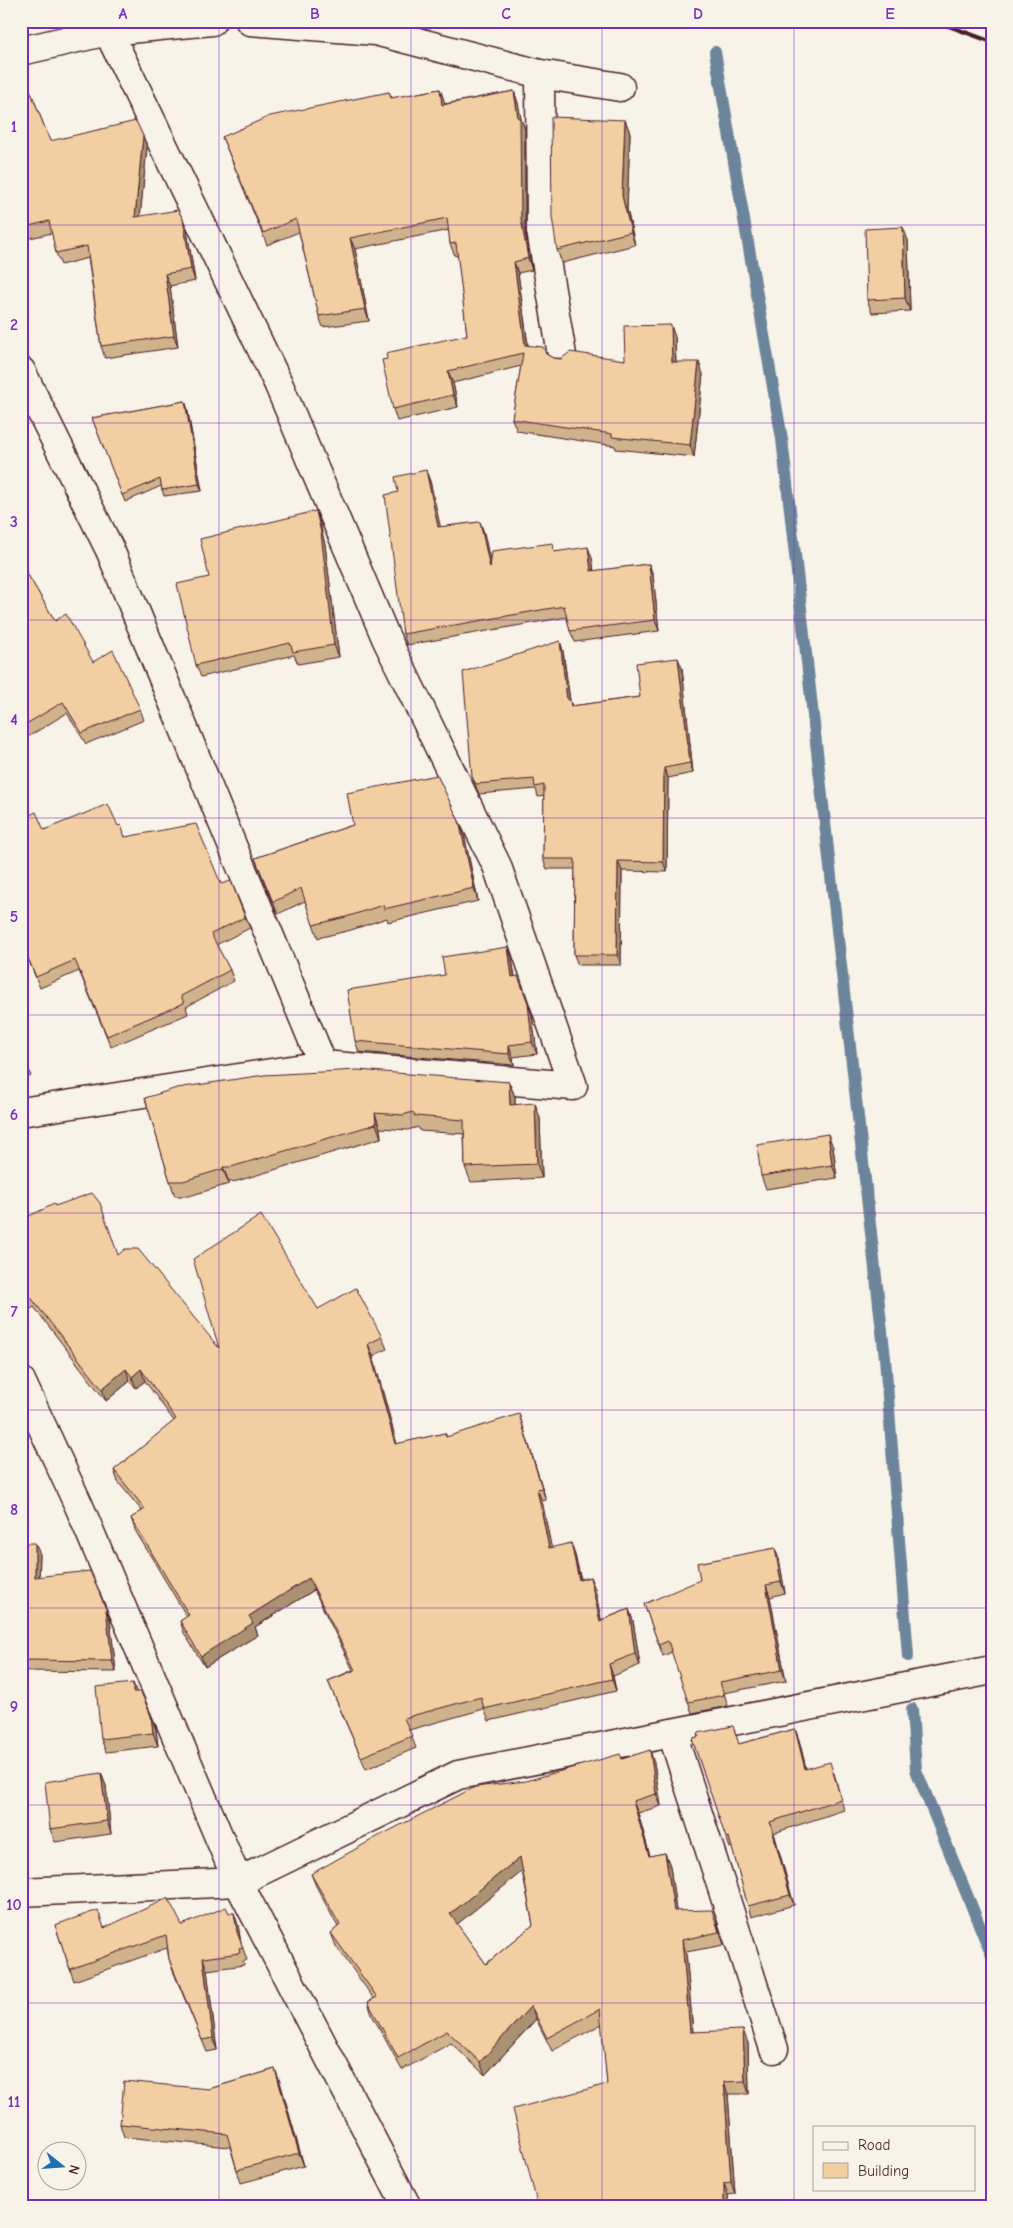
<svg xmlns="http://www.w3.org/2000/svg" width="1013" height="2228" viewBox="0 0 1013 2228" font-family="'Comic Neue',sans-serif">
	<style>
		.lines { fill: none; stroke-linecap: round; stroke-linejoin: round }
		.stream { stroke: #6d859b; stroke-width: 12 }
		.street-casing { stroke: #4a1f2b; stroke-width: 31 }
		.street { stroke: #f7f3e8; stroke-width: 28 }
		.rail { stroke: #4a1f2b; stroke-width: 4 }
		.wall { fill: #d0b28c; stroke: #4a1f2b; fill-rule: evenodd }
		.shaded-wall { fill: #a99172; stroke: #4a1f2b }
		.building { fill: #f2cfa3; stroke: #4a1f2b; fill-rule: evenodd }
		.grid { fill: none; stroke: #7b2cbf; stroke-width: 1; stroke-opacity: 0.55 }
		.neatline { fill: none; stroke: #7b2cbf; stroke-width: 2 }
		.grid-label { font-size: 16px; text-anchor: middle; font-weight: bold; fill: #7b2cbf }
	</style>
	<rect width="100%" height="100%" fill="#f7f3e8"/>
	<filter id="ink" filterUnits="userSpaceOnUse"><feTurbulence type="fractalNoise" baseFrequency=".02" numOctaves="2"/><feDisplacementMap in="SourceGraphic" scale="10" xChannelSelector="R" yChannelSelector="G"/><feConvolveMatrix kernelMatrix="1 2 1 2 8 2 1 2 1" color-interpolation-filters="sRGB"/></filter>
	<g filter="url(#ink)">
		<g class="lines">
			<g class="stream">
				<path d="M715,52L782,439L885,1358L908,1656"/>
				<path d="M912,1709L916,1770L992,1956"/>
			</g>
			<defs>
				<g id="street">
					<path d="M250,21L375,31L540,74L620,87"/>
					<path d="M21,51L108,31L212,21"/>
					<path d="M540,74L541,231L562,355"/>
					<path d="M21,371L110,550L323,1065"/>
					<path d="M21,1112L323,1065L573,1086L497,866L386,638L278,383L108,31"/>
					<path d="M21,1381L79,1506L238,1882L407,2207"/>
					<path d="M672,1733L774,2049"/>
					<path d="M21,1892L238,1882L458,1775L992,1670"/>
				</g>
			</defs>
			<use href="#street" class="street-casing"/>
			<use href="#street" class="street"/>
			<path class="rail" d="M935,21L992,42"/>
		</g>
		<g class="wall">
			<path d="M21,67L50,141L147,147L140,216L187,230L195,281L170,286L178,347L105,358L101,346L88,258L61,265L56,253L52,233L21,240Z"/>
			<path d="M440,89L444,104L514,91L518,103L521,119L525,129V231L532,270L518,273L528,345L546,354L553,358L625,360L675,337L676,362L703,374L694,457L616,449L615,446L517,431L512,419L521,366L453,383L458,407L397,421L393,409L387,359L467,335L458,255L455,256L450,244L449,230L355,249L369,321L323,327L319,316L299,232L267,245L222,137L389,92L392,98Z"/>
			<path d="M625,120L630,133L627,209L635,245L562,263L557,250Z"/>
			<path d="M908,240L910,311L872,313L867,300Z"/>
			<path d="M185,401L187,407L202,491L164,496L161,486L125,502L92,418Z"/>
			<path d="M430,481L440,527L480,522L484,533L490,563L556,551L592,558L594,571L649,564L653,575L659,631L575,642L570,631L567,617L407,645L403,634L398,492Z"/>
			<path d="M320,523L325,545L339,657L298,664L294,655L201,677L196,665L209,577Z"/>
			<path d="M21,563L55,621L93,662L140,709L144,720L86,744L67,713L21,741Z"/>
			<path d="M560,641L563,651L570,700L572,706L640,697L682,668L693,773L668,778L667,872L622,871L621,965H578L574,955L575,869H547L543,859L544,796L538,797L536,789L479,794L472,777Z"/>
			<path d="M21,819L44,830L118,826L125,837L221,884L245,917L250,928L216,945L230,970L234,981L186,1007L188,1014L111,1047L79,971L40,988L21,942Z"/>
			<path d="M353,825L464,834L478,901L388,922L387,918L351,930L318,938L305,901L278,914L255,858Z"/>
			<path d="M508,947L512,959L515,976L532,1015L537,1054L513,1057L514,1065L359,1052L355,1041L445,975Z"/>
			<path d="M21,1052L31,1076L21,1080Z"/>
			<path d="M509,1082L515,1097V1104L540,1118L542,1178L471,1182L465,1167L464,1134L420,1131L418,1127L408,1130L380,1128L381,1138L237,1181L229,1182V1184L189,1196H175L170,1181L145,1098Z"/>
			<path d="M833,1147L837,1178L766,1189L761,1176Z"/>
			<path d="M55,1206L118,1255L219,1348L318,1309L382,1337L387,1349L373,1356L397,1444L445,1433L447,1437L523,1426L546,1500L542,1501L551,1548L575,1555L581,1579L590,1577L595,1589L601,1620L629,1609L633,1621L640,1665L613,1676L616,1691L489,1721L484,1709L409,1730L416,1748L366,1769L333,1693L328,1681L353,1670L314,1590L255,1627L258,1635L205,1667L184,1633L180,1621L187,1617L135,1530L131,1518L142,1511L118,1482L114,1470L174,1421L145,1381L136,1388L130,1381L106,1401L34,1307L21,1315V1220Z"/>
			<path d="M21,1543L40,1554L39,1577L106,1609L110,1620L116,1672L21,1671Z"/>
			<path d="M779,1559L785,1593L770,1597L786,1681L724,1693L728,1706L692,1713L672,1652L663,1656L644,1604Z"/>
			<path d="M133,1683L136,1692L151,1716L156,1729L158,1746L106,1752L101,1739Z"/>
			<path d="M795,1729L799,1740L806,1769L834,1773L844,1810L774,1833L794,1905L751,1917L748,1906L732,1847L730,1848L692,1739L699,1736L739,1744Z"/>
			<path d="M622,1759L654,1763L661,1806L638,1813L650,1856L665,1853L670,1866L676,1911L717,1923L724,1945L686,1952L693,2032L748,2043L749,2094H728L735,2194L728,2195L729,2207H538L607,2084L602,2024L552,2051L536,2019L485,2075L451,2043L402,2070L372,2015L368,2002L374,1999L336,1946L331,1933L338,1927L316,1886L311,1874L526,1781ZM522,1871L533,1925L486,1964L457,1924Z"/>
			<path d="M101,1773L106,1786L111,1834L55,1842L50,1829Z"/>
			<path d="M229,1913H234L238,1925L241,1943L247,1960L243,1961L244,1965L207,1970L217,2050L207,2052L173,1971L169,1959L167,1948L74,1981L55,1925L104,1928L182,1925Z"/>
			<path d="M275,2069L280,2082L304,2166L241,2183L237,2170L230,2147L124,2137L120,2124L209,2089Z"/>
		</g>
		<g class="shaded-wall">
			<path d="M440,89L444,100L447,116L442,105Z"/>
			<path d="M514,91L518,103L521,119L525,129V231L532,270L528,258L521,219L518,118Z"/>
			<path d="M625,120L630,133L627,209L635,245L631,232L622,196Z"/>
			<path d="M143,136L147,147L139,229L135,217Z"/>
			<path d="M183,219L187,230L195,281L191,269Z"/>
			<path d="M903,227L908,240L910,311L905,298Z"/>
			<path d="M350,238L355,249L369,321L365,309Z"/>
			<path d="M514,262L518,273L529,356L525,345Z"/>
			<path d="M165,274L170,286L178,347L174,336Z"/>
			<path d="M671,325L675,337L676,374L672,362Z"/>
			<path d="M699,362L703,374L694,457L690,445Z"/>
			<path d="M448,371L453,383L458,407L453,395Z"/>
			<path d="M185,401L187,407L202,491L199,484Z"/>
			<path d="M426,470L430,481L443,538L438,527Z"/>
			<path d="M316,511L320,523L325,545L339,657L334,645Z"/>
			<path d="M480,522L484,533L494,579L490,568Z"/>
			<path d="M588,547L592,558L595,582L591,571Z"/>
			<path d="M649,564L653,575L659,631L655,620Z"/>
			<path d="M560,641L563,651L571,710L567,700Z"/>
			<path d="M678,658L682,668L693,773L690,763Z"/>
			<path d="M664,768L668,778L667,872L663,862Z"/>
			<path d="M459,821L464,834L478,901L474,888Z"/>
			<path d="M618,861L622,871L621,965L617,955Z"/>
			<path d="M508,947L512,959L516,988L512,977Z"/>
			<path d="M522,988L532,1015L537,1054L532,1042Z"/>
			<path d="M509,1045L513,1057L514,1065L509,1054Z"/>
			<path d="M509,1082L515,1097V1119L510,1105Z"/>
			<path d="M535,1103L540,1118L542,1178L537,1164Z"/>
			<path d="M375,1113L380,1128L381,1138L376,1124Z"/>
			<path d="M828,1134L833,1147L837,1178L832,1165Z"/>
			<path d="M223,1167L229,1182V1184L223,1169Z"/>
			<path d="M368,1344L373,1356L400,1456L395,1444Z"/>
			<path d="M126,1369L130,1381L106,1401L102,1389Z"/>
			<path d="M141,1369L145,1381L136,1388L132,1377Z"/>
			<path d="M519,1414L523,1426L546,1500L542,1488Z"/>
			<path d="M537,1489L542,1501L554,1560L549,1548Z"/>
			<path d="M35,1543L40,1554L39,1588L35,1577Z"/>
			<path d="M571,1543L575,1555L583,1592L579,1580Z"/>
			<path d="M775,1548L779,1559L785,1593L781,1582Z"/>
			<path d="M590,1577L595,1589L604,1633L600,1621Z"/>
			<path d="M309,1578L314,1590L255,1627L258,1635L205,1667L201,1656L249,1616Z"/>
			<path d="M766,1585L770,1597L786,1681L782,1670Z"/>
			<path d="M106,1609L110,1620L116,1672L112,1661Z"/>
			<path d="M629,1609L633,1621L640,1665L635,1654Z"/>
			<path d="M609,1664L613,1676L616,1691L612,1679Z"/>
			<path d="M133,1683L138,1696L133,1692Z"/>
			<path d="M151,1716L156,1729L158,1746L153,1733Z"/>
			<path d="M795,1729L799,1740L809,1780L805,1769Z"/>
			<path d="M650,1750L654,1763L661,1806L656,1794Z"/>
			<path d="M101,1773L106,1786L111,1834L107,1821Z"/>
			<path d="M633,1801L638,1813L653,1868L649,1856Z"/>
			<path d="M770,1822L774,1833L794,1905L790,1895Z"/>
			<path d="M665,1853L670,1866L678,1924L674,1911Z"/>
			<path d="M520,1857L524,1870L455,1926L450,1914Z"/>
			<path d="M234,1913L238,1925L241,1944L237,1932Z"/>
			<path d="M682,1940L686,1952L694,2045L690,2032Z"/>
			<path d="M203,1958L207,1970L217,2050L213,2038Z"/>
			<path d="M531,2006L536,2019L485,2075L480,2062Z"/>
			<path d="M743,2030L748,2043L749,2094L745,2081Z"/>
			<path d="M275,2069L280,2082L304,2166L299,2153Z"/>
			<path d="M724,2082L728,2094L735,2194L731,2182Z"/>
			<path d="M724,2183L728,2195L729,2207H724Z"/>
		</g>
		<g class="building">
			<path d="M21,67L50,141L136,121L143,136L135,217L178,210L183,219L191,269L165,274L174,336L101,346L87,246L56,253L49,221L21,228Z"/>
			<path d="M440,89L442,105L514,91L518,118H520L521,219L528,258L514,262L525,345L543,347L546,354L553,358L561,359L570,352L625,360L624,326L671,325L672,362H699L690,445L612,437V434L512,419L523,353L448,371L453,395L393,409L382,360L387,359L386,353L467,335L456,243L450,244L447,218L350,238L365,309L319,316L296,219L263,233L222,137L270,116L389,92L391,98Z"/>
			<path d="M551,117L625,120L622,196L631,232L557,250L552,217Z"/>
			<path d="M903,227L905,298L867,300L865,229Z"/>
			<path d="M185,401L199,484L162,490L160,479L122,495L92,418Z"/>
			<path d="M426,470L438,527L480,522L490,568L492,551L553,543L554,552L588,547L591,571L649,564L655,620L570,631L564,606L403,634L385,495L398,492L395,477Z"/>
			<path d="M316,511L321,533L334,645L293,652L290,643L196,665L177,584L209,577L200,539Z"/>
			<path d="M21,563L55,621L66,614L93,662L113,650L140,709L82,733L63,702L21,727Z"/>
			<path d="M560,641L567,700H570L571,706L640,697L636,663L678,658L690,763L664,768L663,862L618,861L617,955H574L575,859H543L544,785L535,787L534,779L476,784L472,777L463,672Z"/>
			<path d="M437,775L459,821L474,888L384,909L383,905L346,917L313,925L301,888L273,902L255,858L353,825L347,793Z"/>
			<path d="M108,804L118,826L121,825L125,837L196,824L221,884L231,881L245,917L211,934L230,970L181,996L184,1003L107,1036L75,960L36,977L21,941V819L36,812L44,830Z"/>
			<path d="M508,947L512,977L518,976L528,1003L532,1042L509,1045V1054L355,1041L347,990L445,975L442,957Z"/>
			<path d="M21,1052L26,1063L21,1065Z"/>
			<path d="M358,1070L509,1082L510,1105L535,1103L537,1164L465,1167L464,1120L415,1116L413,1112L403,1115L375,1113L376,1124L231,1167H223V1169L183,1181H170L145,1098L177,1088L264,1075Z"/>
			<path d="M828,1134L832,1165L761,1176L757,1145Z"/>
			<path d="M92,1193L100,1203L118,1255L125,1249H138L219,1348L193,1259L261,1215L318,1309L356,1288L382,1337L368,1344L395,1444L445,1433L446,1437L519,1414L542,1488L537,1489L549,1548L571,1543L579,1580L590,1577L600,1621L629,1609L635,1654L609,1664L612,1679L484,1709L481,1697L404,1718L412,1736L361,1757L328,1681L355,1670L309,1578L249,1616L253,1623L201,1656L180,1621L189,1615L131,1518L145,1509L114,1470L176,1419L141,1369L132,1377L126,1369L102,1389L29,1295L21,1300V1220L54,1204L55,1206Z"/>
			<path d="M21,1543H35V1577L90,1571L106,1609L112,1661L21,1660Z"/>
			<path d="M775,1548L781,1582L766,1585L782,1670L720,1682L724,1695L688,1702L668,1641L659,1645L644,1604L700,1580L697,1563Z"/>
			<path d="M133,1683V1692H141L151,1716L153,1733L101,1739L96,1687Z"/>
			<path d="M733,1726L739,1744L795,1729L805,1769L830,1762L841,1799L770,1822L790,1895L748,1906L729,1837L726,1838L692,1739L699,1736L698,1733Z"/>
			<path d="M650,1750L656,1794L633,1801L649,1856L665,1853L674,1911L712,1910L719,1932L682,1940L690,2032L743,2030L745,2081L724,2082L731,2182L724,2183V2207H538L513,2109L607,2084L600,2009L547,2038L531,2006L480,2062L447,2031L398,2058L368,2002L377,1997L331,1933L340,1925L311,1874L377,1837L475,1787L526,1781L620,1754L622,1759ZM520,1857L533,1925L486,1964L450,1914Z"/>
			<path d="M101,1773L107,1821L50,1829L45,1782Z"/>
			<path d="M168,1898L182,1925L226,1907L229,1913H234L237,1932L243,1948L239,1949L240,1953L203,1958L213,2038L202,2040L169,1959L166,1935L70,1969L55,1925L98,1910L104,1928Z"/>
			<path d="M275,2069L299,2153L237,2170L227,2134L120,2124L124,2081L209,2089Z"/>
		</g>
	</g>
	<path class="grid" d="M219,21V2207M411,21V2207M602,21V2207M794,21V2207M21,225H992M21,423H992M21,620H992M21,818H992M21,1015H992M21,1213H992M21,1410H992M21,1608H992M21,1805H992M21,2003H992"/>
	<rect width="1013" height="2228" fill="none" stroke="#f7f3e8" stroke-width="55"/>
	<rect x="813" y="2126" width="162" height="65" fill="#f7f3e8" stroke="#b29e9c"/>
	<rect x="823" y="2142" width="25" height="8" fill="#f7f3e8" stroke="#b29e9c"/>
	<text x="858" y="2150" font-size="15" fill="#4a1f2b">Road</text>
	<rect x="823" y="2163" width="25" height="15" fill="#f2cfa3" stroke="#b29e9c"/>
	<text x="858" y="2176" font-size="15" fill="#4a1f2b">Building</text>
	<g transform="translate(62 2166) rotate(107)"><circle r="24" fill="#f7f3e8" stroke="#b29e9c"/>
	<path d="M0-4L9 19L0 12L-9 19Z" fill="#1f6fb2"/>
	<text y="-8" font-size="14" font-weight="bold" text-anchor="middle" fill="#4a1f2b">N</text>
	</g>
	<rect x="28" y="28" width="958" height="2172" class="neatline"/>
	<g class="grid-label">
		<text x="123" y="19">A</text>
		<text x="315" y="19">B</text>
		<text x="506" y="19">C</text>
		<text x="698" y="19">D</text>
		<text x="890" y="19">E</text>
		<text x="14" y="132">1</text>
		<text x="14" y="330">2</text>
		<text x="14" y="527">3</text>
		<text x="14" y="725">4</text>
		<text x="14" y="922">5</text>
		<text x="14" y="1120">6</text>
		<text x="14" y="1317">7</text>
		<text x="14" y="1515">8</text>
		<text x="14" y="1712">9</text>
		<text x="14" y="1910">10</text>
		<text x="14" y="2107">11</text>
	</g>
</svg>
